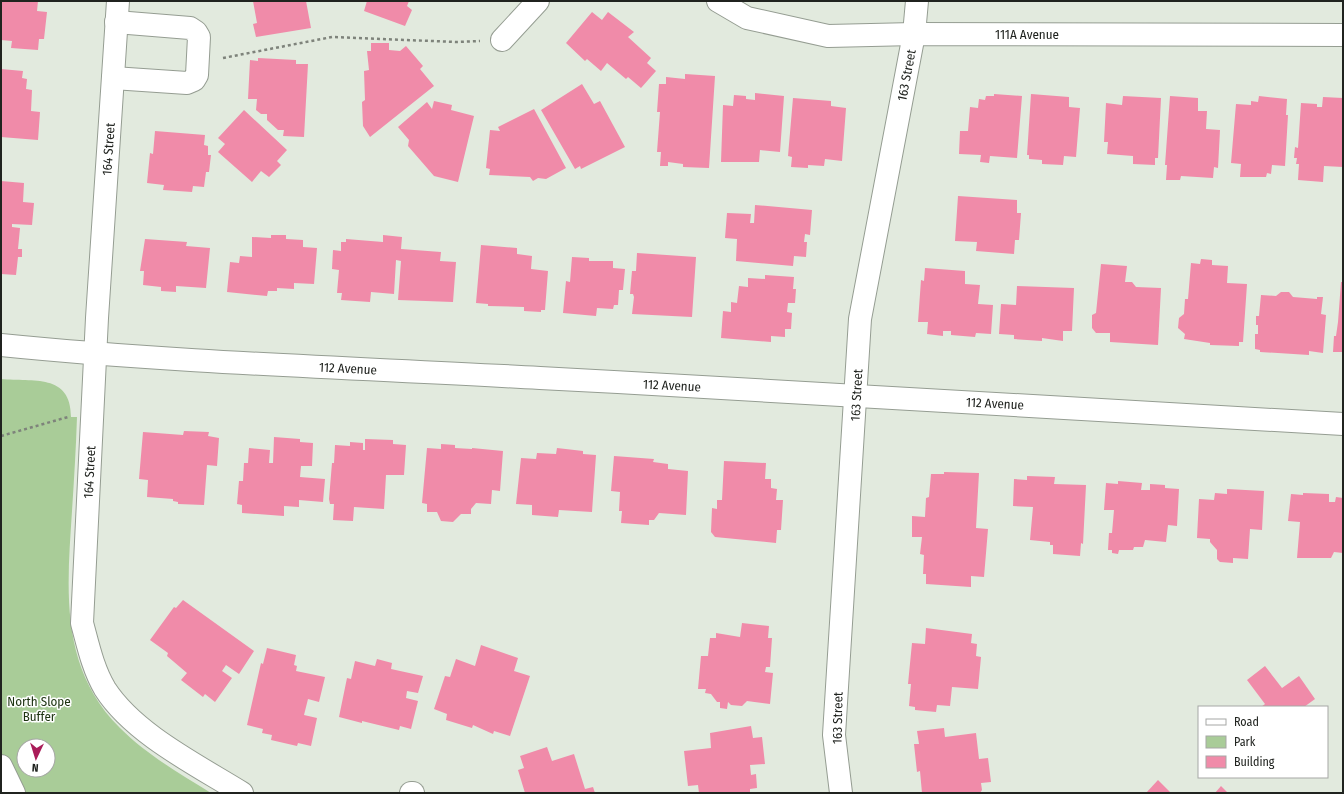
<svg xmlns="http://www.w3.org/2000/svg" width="1344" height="794" viewBox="0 0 1344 794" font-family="'Fira Sans Condensed',sans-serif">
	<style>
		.green { fill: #a9cc98; fill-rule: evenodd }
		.building { fill: #f08ba9 }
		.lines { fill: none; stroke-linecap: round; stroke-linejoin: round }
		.minor-casing { stroke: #959d92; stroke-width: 24 }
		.path { stroke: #7e837b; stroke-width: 2.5; stroke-dasharray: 3 3; stroke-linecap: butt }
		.minor { stroke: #fff; stroke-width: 22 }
		.labels { text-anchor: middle; stroke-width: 3; stroke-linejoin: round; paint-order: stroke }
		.street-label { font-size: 13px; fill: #20231f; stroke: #fff }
		.park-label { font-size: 13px; fill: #1e3412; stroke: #fff }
	</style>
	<rect width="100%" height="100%" fill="#e2eade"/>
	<path class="green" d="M1,379C33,382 71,373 71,417H77C76,449 74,480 72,511C67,589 59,667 120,728C147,755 179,773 211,793H1ZM24,746H48V770H24Z"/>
	<g class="building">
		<path d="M1,1H38L37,11L47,12L44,39H39L38,50L11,48L12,41L1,40Z"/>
		<path d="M253,1H306L311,28L256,37L253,24L257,23Z"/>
		<path d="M367,1H409L407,6L412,10L405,26L364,11Z"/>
		<path d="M592,12L602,20L608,12L634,32L628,37L651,58L647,63L656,71L641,88L628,77L626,79L607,63L601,71L587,59L585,61L566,43Z"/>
		<path d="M371,43H389V50L400,51L406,46L423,66L420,69L434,86L370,137L363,126L362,102L365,100L364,71L369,70L367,51H371Z"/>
		<path d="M258,58L296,60V64H308L304,137L283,136L284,130H278L267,120V114H261L256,110L257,99H248L250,60L258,61Z"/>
		<path d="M1,69L23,71L22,78L27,79L26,89L32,90L31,111L40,112L38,140L1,137Z"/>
		<path d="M685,74L715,76L709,168L683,167V164L668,162V166H660L661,152H657L660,112H657L659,84H666V77L685,79Z"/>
		<path d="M582,84L594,104L600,101L625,147L581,169L580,166L575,169L541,110Z"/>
		<path d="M755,93L784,96L780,152L760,150L759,162H721L723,105L733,106L734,95L746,96V99L755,100Z"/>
		<path d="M994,94L1022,96L1017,158L990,156L989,163L980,162L981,155L959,154L960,131H968L970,107L978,108L979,99L985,100L986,96H994Z"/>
		<path d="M1031,94L1069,97V107L1080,108L1076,157L1064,156L1063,165L1042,164V160L1029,159V155H1027Z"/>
		<path d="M1123,96L1161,98L1158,158H1155V165L1133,164V156L1107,154L1108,142H1104L1106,103L1122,105Z"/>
		<path d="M1170,96L1198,98V111H1207L1206,129L1220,130L1218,168L1214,167L1213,178L1181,176L1180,180H1166L1167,165H1165Z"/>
		<path d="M1259,96L1287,99L1286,115H1288L1285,166L1272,165L1271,174L1267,173L1266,177H1240L1241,164L1231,163L1236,104L1251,105V101L1258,102Z"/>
		<path d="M1323,97L1343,98V167L1324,166L1323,182L1298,180L1299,164H1296L1297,158H1294L1295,147L1298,148L1301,103L1317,104V107H1322Z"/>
		<path d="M793,98L831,101V106L846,108L842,161L825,159L824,166L808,165V168L791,167L792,157L788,156Z"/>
		<path d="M434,101L452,105L451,110L474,116L458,182L434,176L408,146L409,140L398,127L427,102L432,109Z"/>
		<path d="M534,109L566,168L546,179L538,178L533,181L530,177L489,175L490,169L486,168L490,130L500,131L498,127Z"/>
		<path d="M244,110L287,150L277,161L281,165L269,177L261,171L252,182L218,152L225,144L218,138Z"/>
		<path d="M155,131L205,135L204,145L208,146V155H211L209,172H206L204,187L193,186L192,192L163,190L164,185L147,183L150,153L153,154Z"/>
		<path d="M1,181L24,183L23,202L34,203L32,225L12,224V227L20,228L18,249H22V257H18L16,275L1,274Z"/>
		<path d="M958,196L1017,200V213H1021L1019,240H1015L1014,254L976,251L977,242L955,241Z"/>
		<path d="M755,205L812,210L810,235L805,234L804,242H807L806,257L794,256L793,266L736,261L737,239L725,238L727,213L751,214L750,223H754Z"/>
		<path d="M271,235H286V239L303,240V247L317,248L314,284L294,283V289L277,288V291H268L267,296L227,292L230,262L239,263L240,256L252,257V237L271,238Z"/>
		<path d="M383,235L402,237L401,249L441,252L440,261L456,262L453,302L398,300L401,261L396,260L394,294L371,292L370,302L341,300L342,293H337L339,270L332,269L333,250L341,251V242H346V239L383,242Z"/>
		<path d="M145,239L187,242L186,246L210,248L206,288L176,286V292L161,291V287L143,285L144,271H140Z"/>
		<path d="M481,245L517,248V254L532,256L531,269L548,271L545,310H541V312L524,311V307L488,306V304L476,303Z"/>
		<path d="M637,253L696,257L692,317L632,314L634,297L633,294H630L632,271H636Z"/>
		<path d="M572,257L589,258V261H613V268L625,269L623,290H619L618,305H614L613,309L597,308L596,316L563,313L566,281L570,282Z"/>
		<path d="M1201,259L1212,260V265L1228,266L1227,283L1247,284L1243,342H1239V346L1210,345V343L1184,339L1185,334L1178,328L1179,318L1184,314L1185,299H1188L1191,263L1200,264Z"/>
		<path d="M1101,264L1127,266L1125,282H1132L1136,287L1161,288L1158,345L1110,342V333H1096L1092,328V315L1096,313Z"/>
		<path d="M925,268L965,271V284L980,285L978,304L993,305L991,334L976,333L975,337L951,335V331H943V336L927,334L928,322H918L921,280L924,281Z"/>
		<path d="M765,275L794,277L793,289H796L795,303H788L787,312L792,313L791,329H785V337L771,336V342L721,338L723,311L731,312V302L737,303L739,286L748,287V278L765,279Z"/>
		<path d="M1341,282H1343V352H1333L1334,336H1336L1338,322Z"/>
		<path d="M1017,286L1074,288L1072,331H1063V341L1042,338V341L1014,339V335L999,334L1001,304L1016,305Z"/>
		<path d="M1281,292H1289L1293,297L1317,299V297H1323L1321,314L1326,315L1323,353L1309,351V355L1260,352V350L1255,349V334H1258V325H1256V316H1259L1261,295L1276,296Z"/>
		<path d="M184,431L209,432L208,436L219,438L217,466L207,465L204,505L178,504V502L173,501V499L147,497L148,480L139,479L143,432L183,435Z"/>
		<path d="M274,437L300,439V442L313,443L312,466H301L300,477L325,479L323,502L299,500V507L284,506V516L242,513V505L237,504L239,481H243L244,463H248L249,448L270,450L269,463H273Z"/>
		<path d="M365,439L393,440V444L406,445L404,475H386L384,509L354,507L353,521L333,520L334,504H330L329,499L332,463H334L335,445L350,446V442L363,443V450H365Z"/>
		<path d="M441,444L455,445V448L472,449V448L503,451L500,491L492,490L491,504L476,503L471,509V514H461L453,522L441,521L437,512H427V504L422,503L427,448L441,449Z"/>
		<path d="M557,448L583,451V454L596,455L592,512L559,510L558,517L532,515V505L516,504L521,458L536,459L537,453L556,454Z"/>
		<path d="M614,456L654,459L653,462L668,464V469L688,471L686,515L659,513L654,520H649V525L621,523L622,511H619L620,492L611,491Z"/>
		<path d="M724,461L766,463L765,479H771V488L777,489L776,500H783L781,530H777L776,543L715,537L711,532L712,508L717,509V500H722Z"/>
		<path d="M944,472L979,473L976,528L988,529L984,577L971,576V587L926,584V574H923L924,555L920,554L922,537H912V516L925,517L926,498L929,497L931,474H944Z"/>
		<path d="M1027,476L1055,477L1054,484L1086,485L1083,544L1081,543L1080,556L1053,554V545H1050V542L1030,540L1033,507L1013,506L1014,479L1027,480Z"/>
		<path d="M1118,481L1142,483L1141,490H1150V484L1165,485V488L1179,489L1177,526L1168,525L1166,542L1145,540L1143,547H1134L1133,550H1119L1118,554L1112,553V550H1108L1109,533H1112L1114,510H1104L1106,483L1118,484Z"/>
		<path d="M1227,489L1264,491L1262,530L1250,529L1248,559L1233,558V563L1220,562L1217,559V550L1210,542V539L1197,538L1199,499L1214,500L1215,493L1227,494Z"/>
		<path d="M1303,493L1329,494V502H1335L1336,497L1343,498V553L1334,552L1331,558H1297L1300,522L1288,521L1291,494L1303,495Z"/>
		<path d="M183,600L254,651L239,674L226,665L222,671L232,678L215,702L205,694L203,697L181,680L187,673L167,656L168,653L150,640L174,607L176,608Z"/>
		<path d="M742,623L769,626L768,638H772L770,667H766L765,672L773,673L770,704L747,701L742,706L731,705L728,702L727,709L720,708V702H717L711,694L705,693L706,689H698L701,656H708L710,638H716V633L740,637Z"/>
		<path d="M926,628L972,634L971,643L977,644L976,656L981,657L978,689L952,687L950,706L937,705L936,712L915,710V707L909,706L911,684H908L912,643L925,644Z"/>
		<path d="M481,645L518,658L514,671L530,676L510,736L494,731L493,734L473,725L472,728L446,720L447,714L434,709L445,676L450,677L456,659L475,666Z"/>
		<path d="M267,648L296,655L294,665L297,666L296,671L325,677L319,702L308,699L304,715L317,718L311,746L298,743L297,746L271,740L272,735L262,733L263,729L247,725L261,663L263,664Z"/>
		<path d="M377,659L392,663L391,669L423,676L418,693L407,691L406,698L418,701L411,729L400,726L399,730L362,721V723L339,717L347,678L351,679L355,661L375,666Z"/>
		<path d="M1265,666L1282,688L1299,676L1315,699L1304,707H1261L1265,704L1247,680Z"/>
		<path d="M751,726L753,738L762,737L765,764L750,765L751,775L756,774L757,788L750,789V793H699L698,785L688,786L684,751L711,748L710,733Z"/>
		<path d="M944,728L945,737L976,733L979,759L988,758L991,782L981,783L982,790L980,793H922L920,771L917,772L914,744H919L917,731Z"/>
		<path d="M547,747L552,761L574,754L585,789L593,787L595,793H525L518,770L524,768L520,756Z"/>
		<path d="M1158,780L1171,793H1146Z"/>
		<path d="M1221,786L1228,793H1215Z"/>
	</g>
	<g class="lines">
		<defs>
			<g id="minor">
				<path d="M118,1L97,318L82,623C88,645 93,669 105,689C134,734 197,765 242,793"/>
				<path d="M718,1L747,18L828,36L914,34L1343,35"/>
				<path d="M502,40L538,1"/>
				<path d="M113,78L187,83L194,80L197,75L199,37L196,32L190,28L116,22"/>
				<path d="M1,345C180,363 361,368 540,378C808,392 1076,408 1343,424"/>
				<path d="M1,766L14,793"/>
				<path d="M411,793H413"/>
				<path d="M841,793L834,735L860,319L914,34L917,1"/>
			</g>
		</defs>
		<use href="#minor" class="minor-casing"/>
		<g class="path">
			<path d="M223,58L332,37L456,42L480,41"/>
			<path d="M1,436L68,417"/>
		</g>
		<use href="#minor" class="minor"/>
	</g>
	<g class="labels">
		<g class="street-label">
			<text x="1027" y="39">111A Avenue</text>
			<text transform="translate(906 75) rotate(-79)" y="5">163 Street</text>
			<text transform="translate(108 149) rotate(-86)" y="5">164 Street</text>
			<text transform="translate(348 368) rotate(3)" y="5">112 Avenue</text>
			<text transform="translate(672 385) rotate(3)" y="5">112 Avenue</text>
			<text transform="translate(856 395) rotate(-87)" y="5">163 Street</text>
			<text transform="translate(995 403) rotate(3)" y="5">112 Avenue</text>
			<text transform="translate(89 472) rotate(-87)" y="5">164 Street</text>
			<text transform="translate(837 718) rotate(-89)" y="5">163 Street</text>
		</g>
		<g class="park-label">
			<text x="39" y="706">North Slope<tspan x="39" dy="15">Buffer</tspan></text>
		</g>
	</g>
	<rect width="1344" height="794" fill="none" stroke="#20231f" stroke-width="4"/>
	<rect x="1198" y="706" width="130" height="72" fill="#ffffff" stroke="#a6a7a5"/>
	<rect x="1206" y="719" width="20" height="6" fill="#ffffff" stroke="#a6a7a5"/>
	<text x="1234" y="726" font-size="12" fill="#20231f">Road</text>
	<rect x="1206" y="736" width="20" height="12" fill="#a9cc98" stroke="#a6a7a5"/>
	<text x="1234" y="746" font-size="12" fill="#20231f">Park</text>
	<rect x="1206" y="756" width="20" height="12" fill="#f08ba9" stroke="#a6a7a5"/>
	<text x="1234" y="766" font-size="12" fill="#20231f">Building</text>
	<g transform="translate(36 758) rotate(184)"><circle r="19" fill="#ffffff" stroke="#a6a7a5"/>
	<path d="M0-3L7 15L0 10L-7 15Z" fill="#aa1c59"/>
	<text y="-6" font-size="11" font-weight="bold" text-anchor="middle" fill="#20231f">N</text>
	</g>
</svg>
